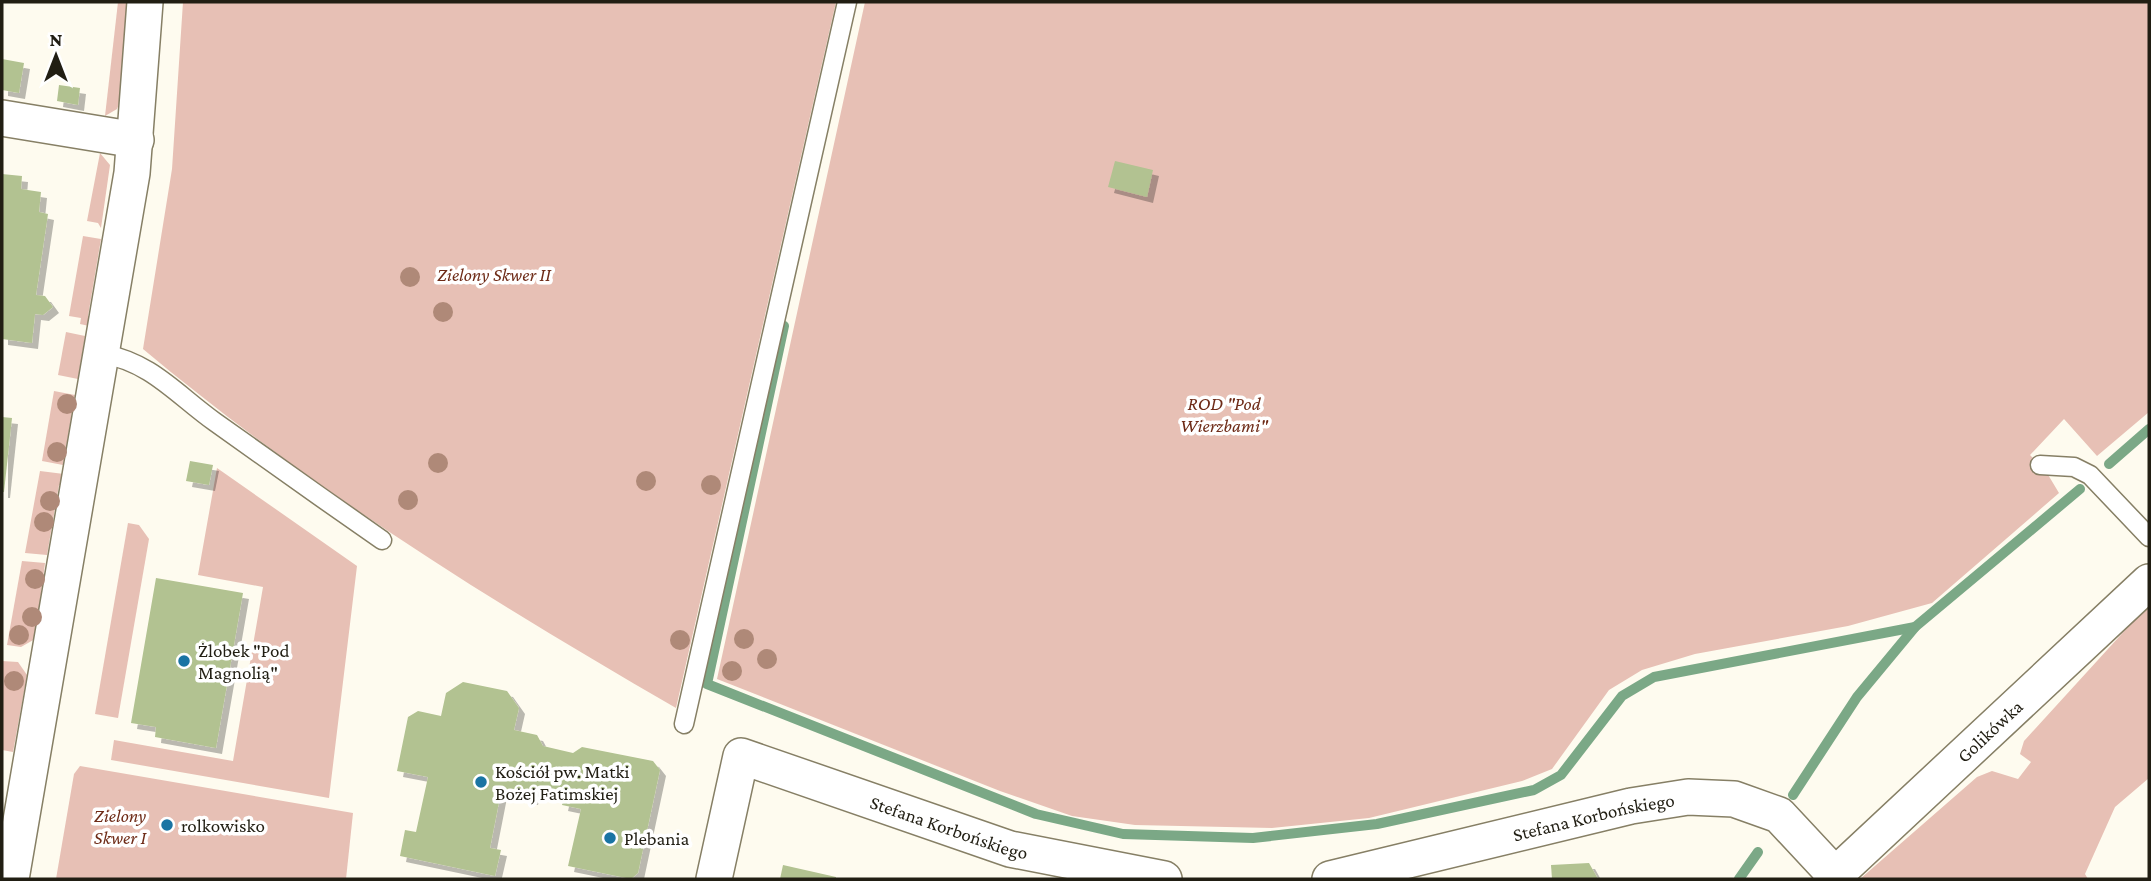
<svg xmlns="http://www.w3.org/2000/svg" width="2151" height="881" viewBox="0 0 2151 881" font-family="'Crimson Pro',serif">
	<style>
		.green { fill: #e7c0b5 }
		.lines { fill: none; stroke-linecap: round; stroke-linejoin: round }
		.stream { stroke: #7ba886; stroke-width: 10 }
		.building { fill: #b2c291; filter: url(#shadow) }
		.service-casing { stroke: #867f65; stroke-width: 21 }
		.minor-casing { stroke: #867f65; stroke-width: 38 }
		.service { stroke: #fff; stroke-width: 18 }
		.minor { stroke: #fff; stroke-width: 35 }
		.tree { fill: #af8978 }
		.poi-dot { fill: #1a74a3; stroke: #fff; stroke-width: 2.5 }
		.labels { text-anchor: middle; stroke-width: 7; stroke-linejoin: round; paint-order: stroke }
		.park-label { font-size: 19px; font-style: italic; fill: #6e2b17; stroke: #fff }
		.poi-label { font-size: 19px; fill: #211e13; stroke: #fff; text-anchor: start }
		.street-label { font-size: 19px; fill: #211e13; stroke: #fff }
	</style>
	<defs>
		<filter id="shadow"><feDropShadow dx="6" dy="6" stdDeviation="0" flood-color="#0004"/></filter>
	</defs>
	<rect width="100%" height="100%" fill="#fefbef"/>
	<g class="green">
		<path d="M118,2H128L121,99L117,109L105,116Z"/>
		<path d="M183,2H836L676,708C490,601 308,487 143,349L172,169Z"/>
		<path d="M865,2H2149V412L2097,456L2064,419L2030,455L2047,473L2059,493L1932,603L1848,626L1695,654L1642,670L1609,690L1552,769L1522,781L1369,818L1272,828L1135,825L1072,816L1000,791L717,679Z"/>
		<path d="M100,153L110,165L101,228L98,223L87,221Z"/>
		<path d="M83,236L101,239L88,316H91L89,326L80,324L81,318L69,316Z"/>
		<path d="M66,332L85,336L78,379L58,375Z"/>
		<path d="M54,391L75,395L63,465L42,461Z"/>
		<path d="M217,468L357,566L329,798L111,760L114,740L233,761L263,587L198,575Z"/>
		<path d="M40,471L64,474L62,485H59L47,555L25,553Z"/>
		<path d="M128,523L139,525L149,539L118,718L95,714Z"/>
		<path d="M22,561L45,563L35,639L21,647L7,645Z"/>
		<path d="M2149,604V778L2115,807L2085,874L2088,879H1860L1977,777L1992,771L2018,779L2031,762L2020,754L2024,741Z"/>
		<path d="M2,661L18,662L27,675L13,752L2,750Z"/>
		<path d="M80,766L353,813L346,879H56L74,774Z"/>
	</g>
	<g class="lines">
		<g class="stream">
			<path d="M784,326L707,684L1036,814L1123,834L1253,838L1377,824L1534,790L1561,775L1622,696L1654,677L1915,627"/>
			<path d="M2109,464L2149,429"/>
			<path d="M1793,795L1857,697L1915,627L2080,489"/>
			<path d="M1739,879L1758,852"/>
		</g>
	</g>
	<g class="building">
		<path d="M2,59L24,63L19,93L2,90Z"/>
		<path d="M59,85L80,88L78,105L57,101Z"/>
		<path d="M1115,161L1153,170L1147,197L1108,187Z"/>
		<path d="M2,174L22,176L21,189L41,192L39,212L48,214L36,295L45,296L53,307L43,315L35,314L32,343L2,339Z"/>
		<path d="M2,417L12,418L4,492H2Z"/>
		<path d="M190,461L213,465L209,485L186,481Z"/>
		<path d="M156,578L243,593L216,748L155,737L156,727L131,723Z"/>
		<path d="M463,682L507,691L519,708L514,730L537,735L543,746L573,753L582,747L653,761L660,770L638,873L631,879L568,866L581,809L562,805L565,792L535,786L532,799L501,792L490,848L501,850L495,876L400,856L405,830L416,832L428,777L397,771L408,717L418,711L441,716L446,693Z"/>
		<path d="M1589,863L1598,879H1552L1551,865Z"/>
		<path d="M783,865L836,877V879H780Z"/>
	</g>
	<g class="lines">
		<defs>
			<g id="service">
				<path d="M103,354C151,362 177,395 215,422C271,462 326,501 382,540"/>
				<path d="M2040,465L2074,467L2090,475L2149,537"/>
				<path d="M684,724L847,2"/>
			</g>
			<g id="minor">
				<path d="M2,118L136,140"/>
				<path d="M11,879L132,173L145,2"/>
				<path id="s1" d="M714,879L741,756L1010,849L1164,879"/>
				<path id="s2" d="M1330,879L1631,806L1688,797L1734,799L1779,815L1835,875"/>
				<path id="s3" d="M1831,879L2149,582"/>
			</g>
		</defs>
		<use href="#service" class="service-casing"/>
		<use href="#minor" class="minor-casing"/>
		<use href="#service" class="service"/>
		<use href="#minor" class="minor"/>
	</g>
	<g class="tree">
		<circle cx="410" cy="277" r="10"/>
		<circle cx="443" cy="312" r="10"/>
		<circle cx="67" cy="404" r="10"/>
		<circle cx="57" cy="452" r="10"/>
		<circle cx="438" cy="463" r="10"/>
		<circle cx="646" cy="481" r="10"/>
		<circle cx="711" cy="485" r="10"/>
		<circle cx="408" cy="500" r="10"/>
		<circle cx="50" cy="501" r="10"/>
		<circle cx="44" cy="522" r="10"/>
		<circle cx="35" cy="579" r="10"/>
		<circle cx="32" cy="617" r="10"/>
		<circle cx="19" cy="635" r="10"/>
		<circle cx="744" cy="639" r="10"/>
		<circle cx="680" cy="640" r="10"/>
		<circle cx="767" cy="659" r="10"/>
		<circle cx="732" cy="671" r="10"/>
		<circle cx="14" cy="681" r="10"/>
	</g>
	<g class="poi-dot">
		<circle cx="184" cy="661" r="7"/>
		<circle cx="481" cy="782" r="7"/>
		<circle cx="167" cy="825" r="7"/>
		<circle cx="610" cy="838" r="7"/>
	</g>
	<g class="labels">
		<g class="park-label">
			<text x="494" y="281">Zielony Skwer II</text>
			<text x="1224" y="410">ROD "Pod<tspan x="1224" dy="22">Wierzbami"</tspan></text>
			<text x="120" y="822">Zielony<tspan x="120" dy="22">Skwer I</tspan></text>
		</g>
		<g class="poi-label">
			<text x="198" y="657">Żlobek "Pod<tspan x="198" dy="22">Magnolią"</tspan></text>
			<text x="495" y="778">Kościół pw. Matki<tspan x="495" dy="22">Bożej Fatimskiej</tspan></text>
			<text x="181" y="832">rolkowisko</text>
			<text x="624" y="845">Plebania</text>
		</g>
		<g class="street-label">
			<text dy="7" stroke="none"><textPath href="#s3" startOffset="217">Golikówka</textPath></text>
			<text dy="7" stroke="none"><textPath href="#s2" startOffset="271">Stefana Korbońskiego</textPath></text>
			<text dy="7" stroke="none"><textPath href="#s1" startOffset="346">Stefana Korbońskiego</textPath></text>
		</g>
	</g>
	<rect width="2151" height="881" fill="none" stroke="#211e13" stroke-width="7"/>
	<g transform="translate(56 56)" stroke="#ffffff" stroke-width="5" paint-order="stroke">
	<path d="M0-5L12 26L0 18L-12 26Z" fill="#211e13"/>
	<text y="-10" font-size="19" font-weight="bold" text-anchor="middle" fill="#211e13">N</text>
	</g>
</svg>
